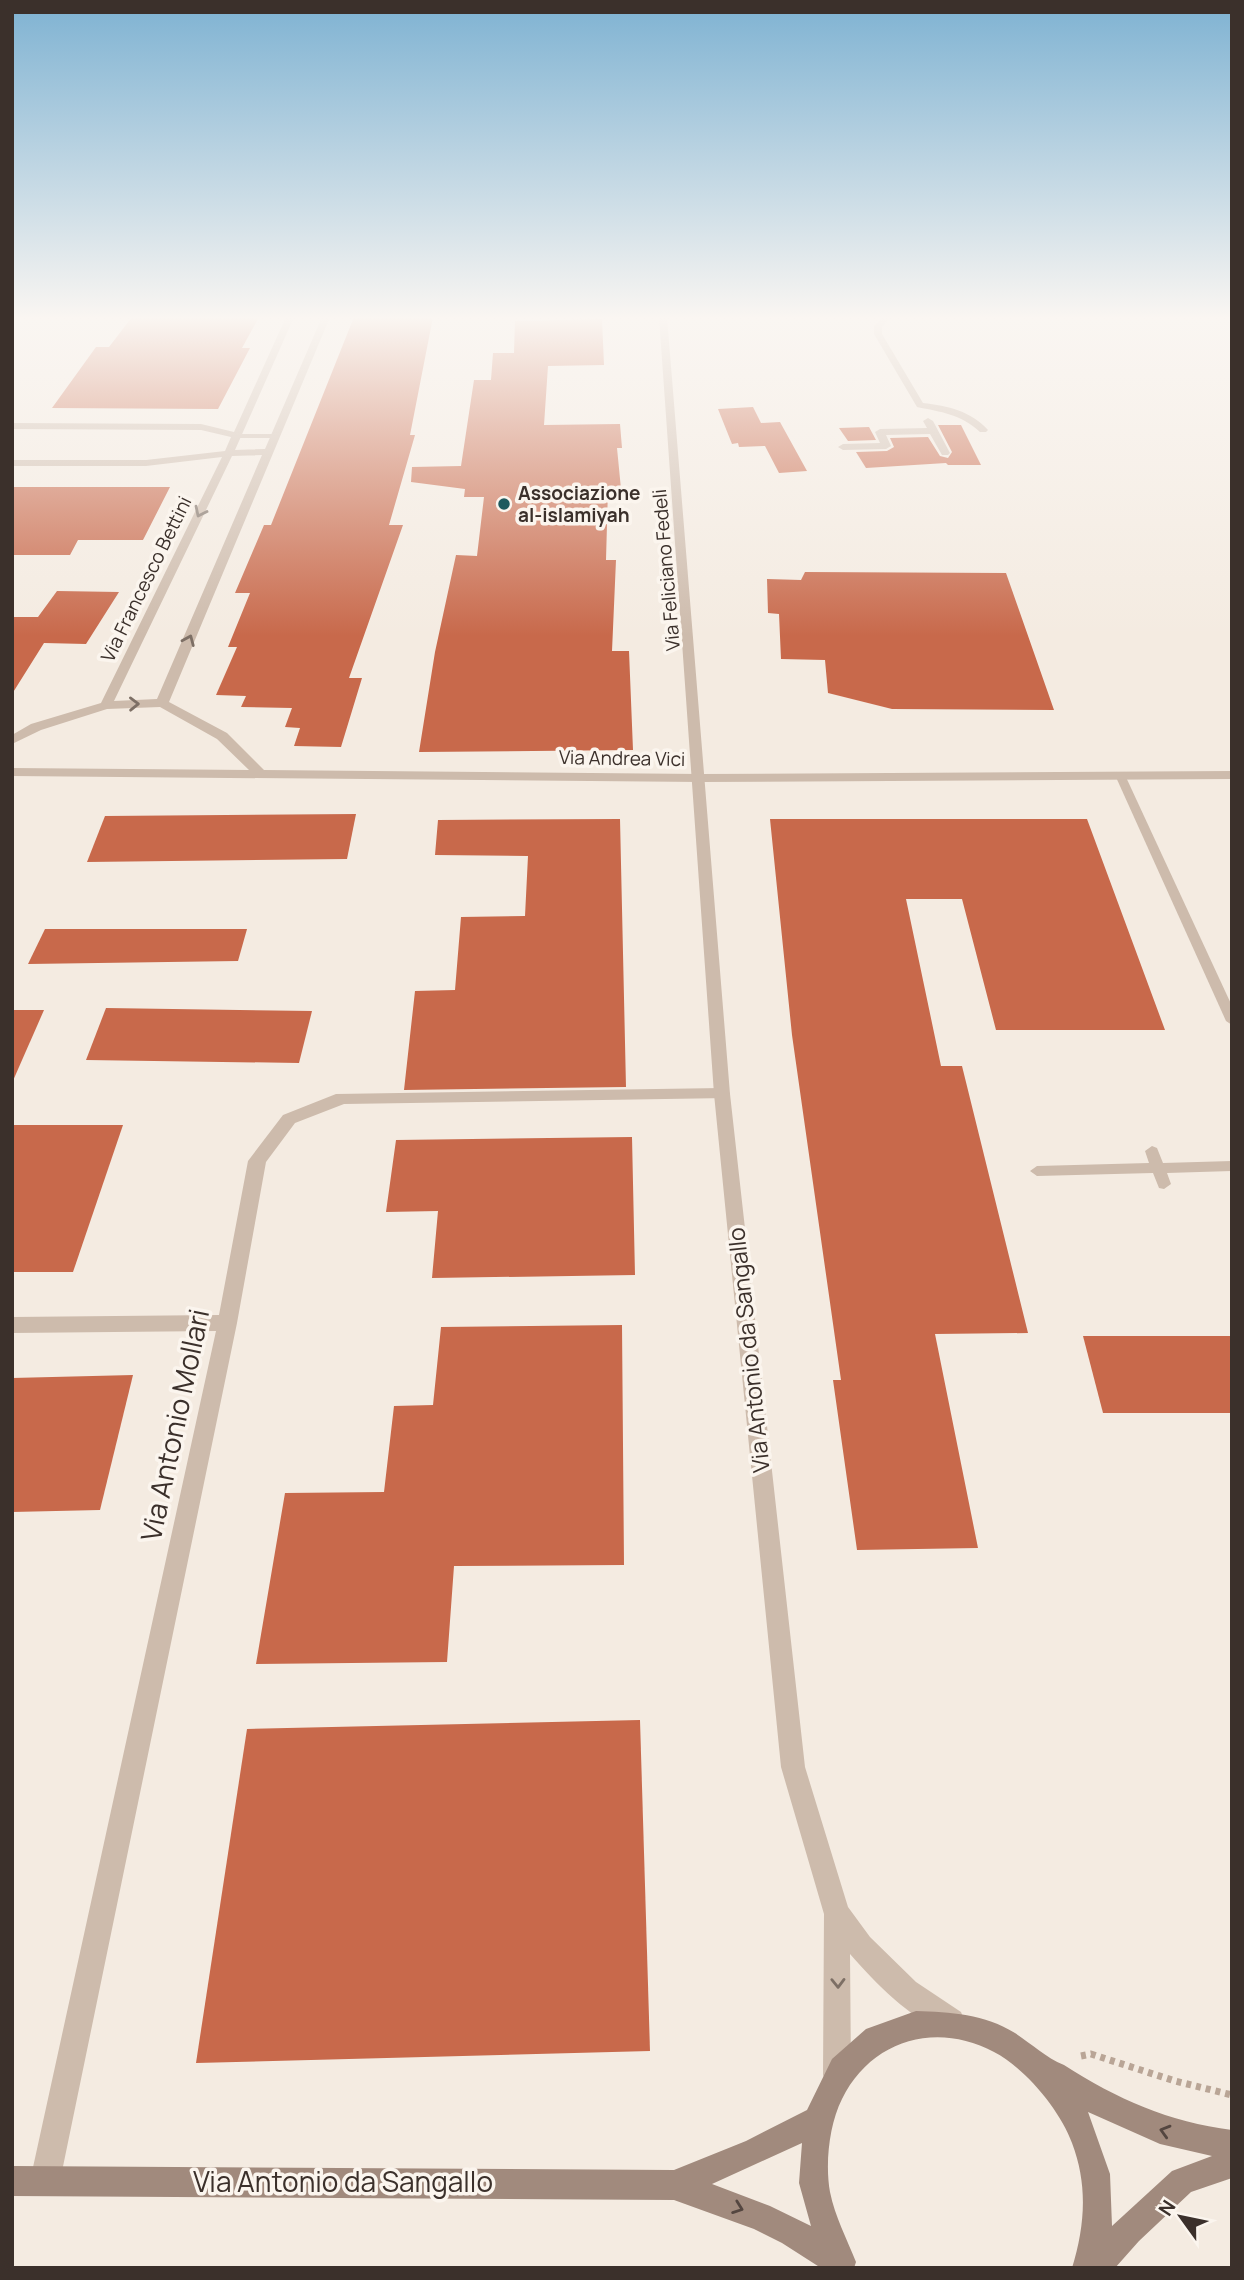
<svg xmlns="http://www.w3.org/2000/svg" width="1244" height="2280" viewBox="0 0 1244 2280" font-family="Manrope,sans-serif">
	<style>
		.building { fill: #c8694b }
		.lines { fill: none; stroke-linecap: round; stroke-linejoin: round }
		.path { stroke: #b9a596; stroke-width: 7; stroke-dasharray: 5 5; stroke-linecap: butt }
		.service { fill: #cdbbac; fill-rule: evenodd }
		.minor { fill: #cdbbac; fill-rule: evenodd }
		.tertiary { fill: #cdbbac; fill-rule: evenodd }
		.secondary { fill: #a18a7d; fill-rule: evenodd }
		.oneway { stroke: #7d6f65 }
		.oneway2 { stroke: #544640 }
		.poi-dot { fill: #1f5a5e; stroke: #fbf5ee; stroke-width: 2.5 }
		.labels { text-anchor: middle; stroke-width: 7; stroke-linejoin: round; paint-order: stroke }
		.far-poi-label { font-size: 19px; font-weight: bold; fill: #3b302b; stroke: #fbf5ee; text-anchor: start }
		.far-street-label { font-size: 19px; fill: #3b302b; stroke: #fbf5ee }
		.street-label { font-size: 23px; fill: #3b302b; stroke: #fbf5ee }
		.near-street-label { font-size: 28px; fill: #3b302b; stroke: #fbf5ee }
	</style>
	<rect width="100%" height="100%" fill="#f4ebe1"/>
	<g class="building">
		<path d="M132,317H259L242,348H250L218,409L52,408L96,347H109Z"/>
		<path d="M354,317H433L410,435H415L389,525H403L349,678H362L341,747L294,746L300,728L285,727L292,708L241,707L246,696L216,695L237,647H228L250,593H235L264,525H271Z"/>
		<path d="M602,319L604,365L548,366L544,425L620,424L622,448H617L621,489H608L606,560H616L612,651H629L633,750L419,752L435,652L456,555L477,556L484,497H464L465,489L411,482L412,467L461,466L474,380H491L493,353H514L515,321Z"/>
		<path d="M753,407L761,423L780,422L807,471L779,473L765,446L739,447L738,443L732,444L718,409Z"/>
		<path d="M938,425H961L981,465H948L946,463L866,468L856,452L887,451L894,447L890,438L928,437L940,456L948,458L952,452Z"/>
		<path d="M869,427L876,440L848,441L839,428Z"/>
		<path d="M12,487H170L143,540H78L70,555H12Z"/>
		<path d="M805,572L1006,573L1054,710L892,709L828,693L825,660L781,659L779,614L768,613L767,579L801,580Z"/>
		<path d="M57,591L119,592L86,644L44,643L12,694V617H38Z"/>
		<path d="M356,814L347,859L87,862L105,816Z"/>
		<path d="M620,819L626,1087L404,1090L415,991L455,990L461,917L525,916L528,856L435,855L438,820Z"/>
		<path d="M770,819H1087L1165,1030H996L962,899H906L941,1066H962L1028,1333L935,1334L978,1548L857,1550L833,1380H841L792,1035Z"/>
		<path d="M45,929H247L238,961L28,964Z"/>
		<path d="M106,1008L312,1011L299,1063L86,1060Z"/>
		<path d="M12,1010H44L12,1083Z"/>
		<path d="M12,1125H123L73,1272H12Z"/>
		<path d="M632,1137L635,1275L432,1278L438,1211L386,1212L396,1140Z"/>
		<path d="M622,1325L624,1565L454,1566L447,1662L256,1664L285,1493L384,1492L394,1406L433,1405L441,1327Z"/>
		<path d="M1083,1336H1232V1413H1103Z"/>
		<path d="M133,1375L100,1510L12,1512V1378Z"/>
		<path d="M640,1720L650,2051L196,2063L247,1729Z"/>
	</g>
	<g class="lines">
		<path class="path" d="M1081,2056L1091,2054L1175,2081L1232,2095"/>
		<g class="service">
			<path d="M234,434H274L278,436L274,438H234Z"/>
			<path d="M1120,772L1125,775L1232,1006V1025L1226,1021L1115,775Z"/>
			<path d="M1152,1146L1157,1148L1163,1163L1232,1161V1171L1167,1173L1171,1184L1164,1189L1159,1188L1153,1173L1037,1176L1030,1171L1037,1166L1149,1163L1145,1151Z"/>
		</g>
		<g class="minor">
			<path d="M286,317H294L235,450L265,449L322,317H330L169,702L227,733L264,770L700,774L1232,771V779L700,782L12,776V768L249,770L217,739L160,707L107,709L41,730L12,744V735L31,724L101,703L222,457L146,466H12V460H146L225,451L231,437L201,430L12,429V423L201,424L234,432ZM262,455L157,699L114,701L232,456Z"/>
			<path d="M882,317H891L882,327V334L923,403C948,406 971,411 988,430L986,432H980C961,414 941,412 917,407L874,334V326Z"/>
			<path d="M928,418L933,421L950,453L948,455H942L930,434L886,435L891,446L886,449L843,450L838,447L843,444L880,443L875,432L880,429L927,428L923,421Z"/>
			<path d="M722,1088L728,1090L730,1094L728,1098L344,1104L295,1123L266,1162L237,1323L60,2181L55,2191L45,2196L35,2191L30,2181L216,1331L12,1333V1317L219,1315L248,1161L283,1115L336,1094Z"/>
		</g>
		<path class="tertiary" d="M659,317H667L730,1094L805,1767L848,1907L870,1937L916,1982L961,2012L965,2022L961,2032L951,2036C911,2019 878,1986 850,1954L851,2075L847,2085L837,2089L827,2085L823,2075L824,1914L781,1767L714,1094Z"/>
		<path class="secondary" d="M916,2011C950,2012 985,2014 1015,2033C1032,2044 1045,2057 1064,2065C1117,2099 1169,2122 1232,2130V2178L1191,2192L1139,2241L1115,2268H1072C1085,2226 1088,2185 1072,2143C1060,2110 1025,2068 994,2052C936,2021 871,2040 842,2099C829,2125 825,2164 830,2192C835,2217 847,2239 856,2262L854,2268H821L782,2243L754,2229L674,2200L12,2196V2166L674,2170L746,2141L807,2110L832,2059L866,2029ZM1088,2112L1160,2144L1212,2156L1172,2171L1112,2226L1110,2174ZM802,2143L799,2183L811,2226L770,2206L712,2184Z"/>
	</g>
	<defs><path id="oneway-chevron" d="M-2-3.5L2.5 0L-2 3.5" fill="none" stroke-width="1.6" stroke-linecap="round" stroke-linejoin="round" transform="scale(1.75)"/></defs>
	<g class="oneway">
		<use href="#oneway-chevron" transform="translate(200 512) rotate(116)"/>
		<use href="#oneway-chevron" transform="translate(189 640) rotate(-67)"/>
		<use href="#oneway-chevron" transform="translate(134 704) rotate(-1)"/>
		<use href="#oneway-chevron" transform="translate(838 1983) rotate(89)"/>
	</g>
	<g class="oneway2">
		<use href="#oneway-chevron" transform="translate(1165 2131) rotate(-164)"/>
		<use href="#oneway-chevron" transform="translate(738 2208) rotate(20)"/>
	</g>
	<linearGradient id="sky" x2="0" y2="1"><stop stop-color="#7eb2d2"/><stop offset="0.5" stop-color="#faf6f2"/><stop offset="1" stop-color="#faf6f2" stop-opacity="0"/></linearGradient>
	<rect width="1244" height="636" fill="url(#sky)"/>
	<circle class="poi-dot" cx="504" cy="504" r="7"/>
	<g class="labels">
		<g class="far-poi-label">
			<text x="518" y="500">Associazione<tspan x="518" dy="22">al-islamiyah</tspan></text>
		</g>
		<g class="far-street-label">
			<text transform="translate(666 570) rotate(-95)" y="7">Via Feliciano Fedeli</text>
			<text transform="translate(146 579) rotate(-64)" y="7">Via Francesco Bettini</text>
			<text transform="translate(622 758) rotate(1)" y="7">Via Andrea Vici</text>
		</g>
		<g class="street-label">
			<text transform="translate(749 1350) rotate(-96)" y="8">Via Antonio da Sangallo</text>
		</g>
		<g class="near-street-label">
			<text transform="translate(175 1425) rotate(-78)" y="10">Via Antonio Mollari</text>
			<text x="343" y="2192">Via Antonio da Sangallo</text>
		</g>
	</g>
	<rect width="1244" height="2280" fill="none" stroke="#3b302b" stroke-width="28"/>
	<g transform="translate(1181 2217) rotate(303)" stroke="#fbf5ee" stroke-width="5" paint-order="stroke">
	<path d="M0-5L12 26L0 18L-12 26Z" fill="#3b302b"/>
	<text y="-10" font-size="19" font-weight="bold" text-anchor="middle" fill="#3b302b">N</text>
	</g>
</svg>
